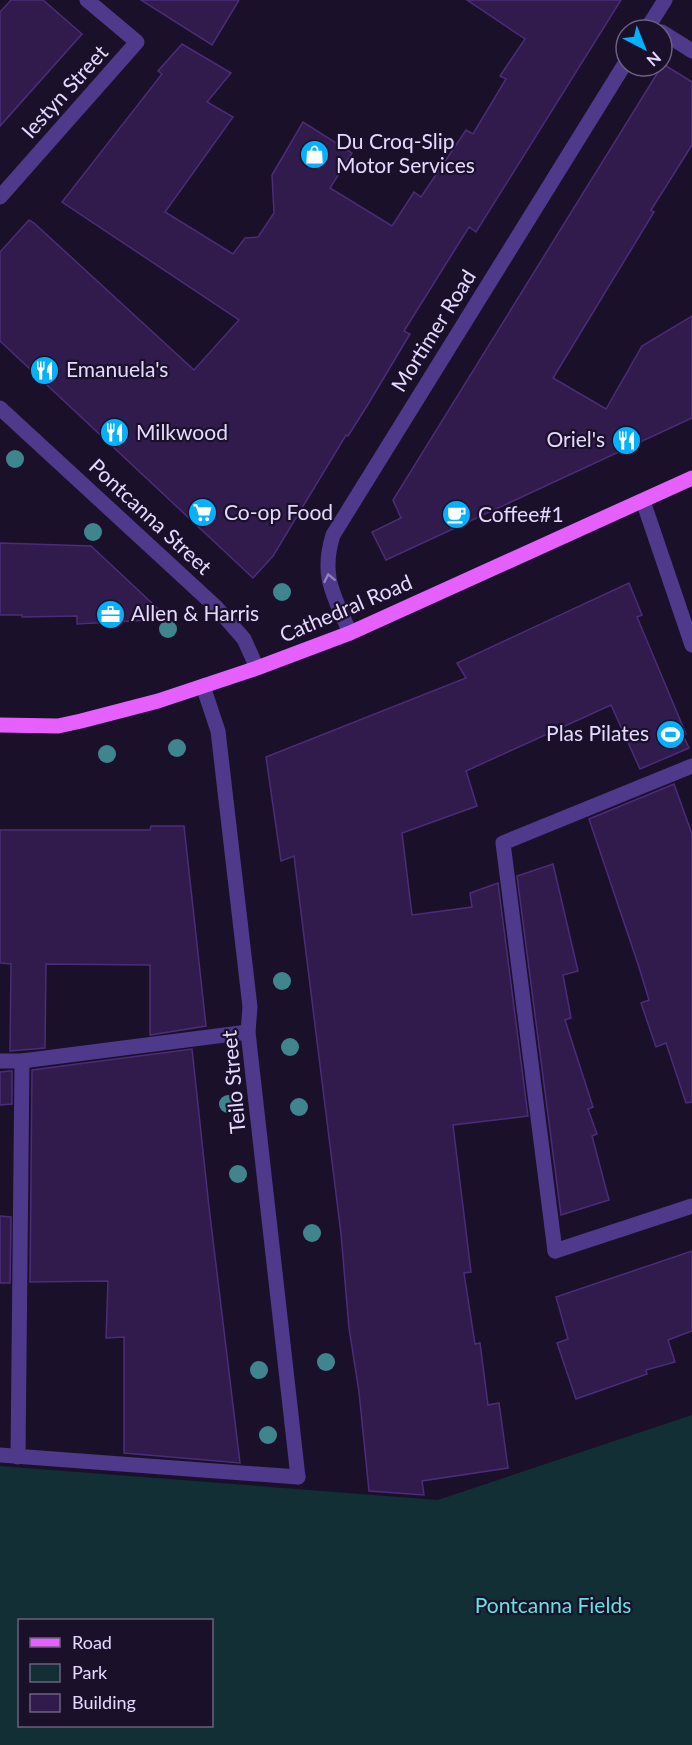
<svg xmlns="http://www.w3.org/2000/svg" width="692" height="1745" viewBox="0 0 692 1745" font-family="Lato,sans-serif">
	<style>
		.green { fill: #122f35; fill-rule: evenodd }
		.building { fill: #301b4c; stroke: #4c2c79; stroke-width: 1.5 }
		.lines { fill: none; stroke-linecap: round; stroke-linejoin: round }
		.lane { stroke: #4e398b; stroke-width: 15 }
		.street { stroke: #4e398b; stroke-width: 15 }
		.primary { stroke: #e660ff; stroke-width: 15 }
		.tree { fill: #40858e }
		.oneway { stroke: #9281bf }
		.labels { text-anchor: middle; stroke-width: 4.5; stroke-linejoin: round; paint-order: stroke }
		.street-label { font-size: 21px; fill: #e6d9ff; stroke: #1a102a }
		.poi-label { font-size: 21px; fill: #e6d9ff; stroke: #1a102a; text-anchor: start }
		.park-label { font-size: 21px; fill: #5fe5e0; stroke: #1a102a }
	</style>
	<rect width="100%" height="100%" fill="#1a102a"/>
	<path class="green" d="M692,1415V1745H0V1466L438,1500ZM20,1620H212V1726H20Z"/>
	<g class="building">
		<path d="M11,0H43L82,34L0,126V12Z"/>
		<path d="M141,0H239L212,45Z"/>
		<path d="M467,0H621L476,232L469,227L404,331L410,334L367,406L348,436L346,435L273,556L253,578L0,341V252L29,220L34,223L194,370L239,320L62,202L162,74L158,71L182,44L231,73L207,102L233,117L165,212L233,254L245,238L258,237L274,213L272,175L303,122L352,153L330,188L392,226L414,192L421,197L466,130L473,134L506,79L500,76L525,39Z"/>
		<path d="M663,64L692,82V145L651,210L654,212L553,378L606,409L642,346L692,316V418L386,560L372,532L401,518L393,500Z"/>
		<path d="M0,543L91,546L169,619L77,624V616L22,617V615H0Z"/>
		<path d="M629,583L642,615L637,617L686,734L683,735L689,748L640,769L611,705L466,771L477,806L402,833L412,915L472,907L470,893L498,883L528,1116L453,1125L471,1272L464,1273L475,1344L480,1343L488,1405L499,1403L508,1468L422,1481L424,1495L369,1491L359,1392L349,1328L341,1234L294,856L281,861L266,757L466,678L457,663Z"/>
		<path d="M674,784L692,834V1102L686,1103L666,1043L656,1047L641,1003L649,1000L638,964L589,819Z"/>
		<path d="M151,826H184L206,1026L150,1035V965L46,964L45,1048L10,1051L11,964L0,963V830H150Z"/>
		<path d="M553,864L578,971L563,975L571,1018L565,1020L593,1107L588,1109L597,1134L592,1136L609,1200L561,1215L517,876Z"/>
		<path d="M192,1049L209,1207L240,1463L124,1453V1337L106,1338L108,1281L30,1282L32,1070Z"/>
		<path d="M10,1071H12V1104L0,1105V1072Z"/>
		<path d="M0,1216L11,1217L10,1283H0Z"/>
		<path d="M692,1251V1331L668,1340L675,1362L646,1370L647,1374L576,1399L557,1343L568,1339L556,1297Z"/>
	</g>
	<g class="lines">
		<g class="lane">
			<path d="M0,1061H22L248,1032"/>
			<path d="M555,1251L503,843L692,766"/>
			<path d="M0,1455L298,1477"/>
			<path d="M18,1457L22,1061"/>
		</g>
		<g class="street">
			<path d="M646,30L665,0"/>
			<path d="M662,32L692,51"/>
			<path d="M0,197L137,42L87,0"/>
			<path d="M0,408L216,607L244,639L257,668"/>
			<path d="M643,501L692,645"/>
			<path d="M350,633C334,595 320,577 333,535L626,62"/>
			<path d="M203,686L218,731L250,1007L248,1032L298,1477"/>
			<path d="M555,1251L692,1206"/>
		</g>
		<path class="primary" d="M0,725L58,726L81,721L158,701L257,668L350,633L692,478"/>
	</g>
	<g class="tree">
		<circle cx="15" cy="459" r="9"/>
		<circle cx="93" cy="532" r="9"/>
		<circle cx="282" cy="592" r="9"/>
		<circle cx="168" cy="629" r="9"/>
		<circle cx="177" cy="748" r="9"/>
		<circle cx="107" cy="754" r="9"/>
		<circle cx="282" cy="981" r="9"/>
		<circle cx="290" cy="1047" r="9"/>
		<circle cx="228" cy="1104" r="9"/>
		<circle cx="299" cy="1107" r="9"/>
		<circle cx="238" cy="1174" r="9"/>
		<circle cx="312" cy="1233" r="9"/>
		<circle cx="326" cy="1362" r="9"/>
		<circle cx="259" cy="1370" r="9"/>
		<circle cx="268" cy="1435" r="9"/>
	</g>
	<defs><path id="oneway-chevron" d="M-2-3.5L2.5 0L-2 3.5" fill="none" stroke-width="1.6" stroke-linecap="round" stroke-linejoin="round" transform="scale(1.5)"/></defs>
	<use class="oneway" href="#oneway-chevron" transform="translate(329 578) rotate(-102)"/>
	<defs>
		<symbol id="shop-disc" viewBox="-11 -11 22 22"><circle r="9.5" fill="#05b0ff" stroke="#1a102a"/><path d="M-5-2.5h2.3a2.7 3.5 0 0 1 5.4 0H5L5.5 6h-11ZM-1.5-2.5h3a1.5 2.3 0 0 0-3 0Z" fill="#fff"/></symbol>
		<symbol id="restaurant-disc" viewBox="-11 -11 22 22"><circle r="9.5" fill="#05b0ff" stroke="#1a102a"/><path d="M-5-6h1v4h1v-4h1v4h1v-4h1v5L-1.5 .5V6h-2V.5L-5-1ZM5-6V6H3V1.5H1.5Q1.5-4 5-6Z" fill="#fff"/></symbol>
		<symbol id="supermarket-disc" viewBox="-11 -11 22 22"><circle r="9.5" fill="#05b0ff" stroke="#1a102a"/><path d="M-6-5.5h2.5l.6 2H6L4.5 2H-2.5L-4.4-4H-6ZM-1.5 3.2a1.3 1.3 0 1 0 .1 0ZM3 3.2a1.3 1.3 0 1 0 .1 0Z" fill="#fff"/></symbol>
		<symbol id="cafe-disc" viewBox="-11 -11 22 22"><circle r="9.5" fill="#05b0ff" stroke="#1a102a"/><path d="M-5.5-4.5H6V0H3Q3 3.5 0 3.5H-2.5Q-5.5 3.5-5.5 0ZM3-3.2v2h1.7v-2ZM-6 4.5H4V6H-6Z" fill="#fff"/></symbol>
		<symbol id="office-disc" viewBox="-11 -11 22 22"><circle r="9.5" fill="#05b0ff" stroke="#1a102a"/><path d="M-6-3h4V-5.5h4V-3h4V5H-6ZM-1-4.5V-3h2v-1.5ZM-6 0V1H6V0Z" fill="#fff"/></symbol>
		<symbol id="stadium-disc" viewBox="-11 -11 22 22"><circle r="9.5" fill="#05b0ff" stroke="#1a102a"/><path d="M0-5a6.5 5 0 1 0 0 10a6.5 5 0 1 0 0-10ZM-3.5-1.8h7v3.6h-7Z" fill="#fff"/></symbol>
	</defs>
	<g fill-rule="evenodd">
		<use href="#shop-disc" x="298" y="138" width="33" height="33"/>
		<use href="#restaurant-disc" x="28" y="354" width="33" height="33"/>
		<use href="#restaurant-disc" x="98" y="416" width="33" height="33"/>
		<use href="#restaurant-disc" x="610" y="424" width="33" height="33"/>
		<use href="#supermarket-disc" x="186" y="496" width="33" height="33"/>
		<use href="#cafe-disc" x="440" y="498" width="33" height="33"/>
		<use href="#office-disc" x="94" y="598" width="33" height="33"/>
		<use href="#stadium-disc" x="654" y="718" width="33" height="33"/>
	</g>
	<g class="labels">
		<g class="street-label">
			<text transform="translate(65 92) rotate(-48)" y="7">Iestyn Street</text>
			<text transform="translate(434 331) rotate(-58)" y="7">Mortimer Road</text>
			<text transform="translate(150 517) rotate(43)" y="7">Pontcanna Street</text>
			<text transform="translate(346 609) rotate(-23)" y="7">Cathedral Road</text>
			<text transform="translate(234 1082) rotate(-95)" y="7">Teilo Street</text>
		</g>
		<g class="poi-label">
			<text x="336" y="149">Du Croq-Slip<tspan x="336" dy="24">Motor Services</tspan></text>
			<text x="66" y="377">Emanuela's</text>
			<text x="136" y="440">Milkwood</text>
			<text x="605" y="447" text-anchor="end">Oriel's</text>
			<text x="224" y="520">Co-op Food</text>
			<text x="478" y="522">Coffee#1</text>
			<text x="131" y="621">Allen &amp; Harris</text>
			<text x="649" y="741" text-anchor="end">Plas Pilates</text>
		</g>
		<g class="park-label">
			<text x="553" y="1613">Pontcanna Fields</text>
		</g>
	</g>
	<rect x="18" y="1619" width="195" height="108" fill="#1a102a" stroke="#6c607f" stroke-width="1.5"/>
	<rect x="30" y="1638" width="30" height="9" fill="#e660ff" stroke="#6c607f" stroke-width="1.5"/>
	<text x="72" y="1649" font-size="18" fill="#e6d9ff">Road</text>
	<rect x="30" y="1664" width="30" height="18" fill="#122f35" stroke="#6c607f" stroke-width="1.5"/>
	<text x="72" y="1679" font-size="18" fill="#e6d9ff">Park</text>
	<rect x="30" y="1694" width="30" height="18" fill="#301b4c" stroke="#6c607f" stroke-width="1.5"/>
	<text x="72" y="1709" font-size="18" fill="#e6d9ff">Building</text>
	<g transform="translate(644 48) rotate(138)"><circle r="28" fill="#1a102a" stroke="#6c607f" stroke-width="1.5"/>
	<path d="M0-4.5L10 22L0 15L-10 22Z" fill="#05b0ff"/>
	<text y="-9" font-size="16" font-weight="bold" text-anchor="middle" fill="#e6d9ff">N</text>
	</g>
</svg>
